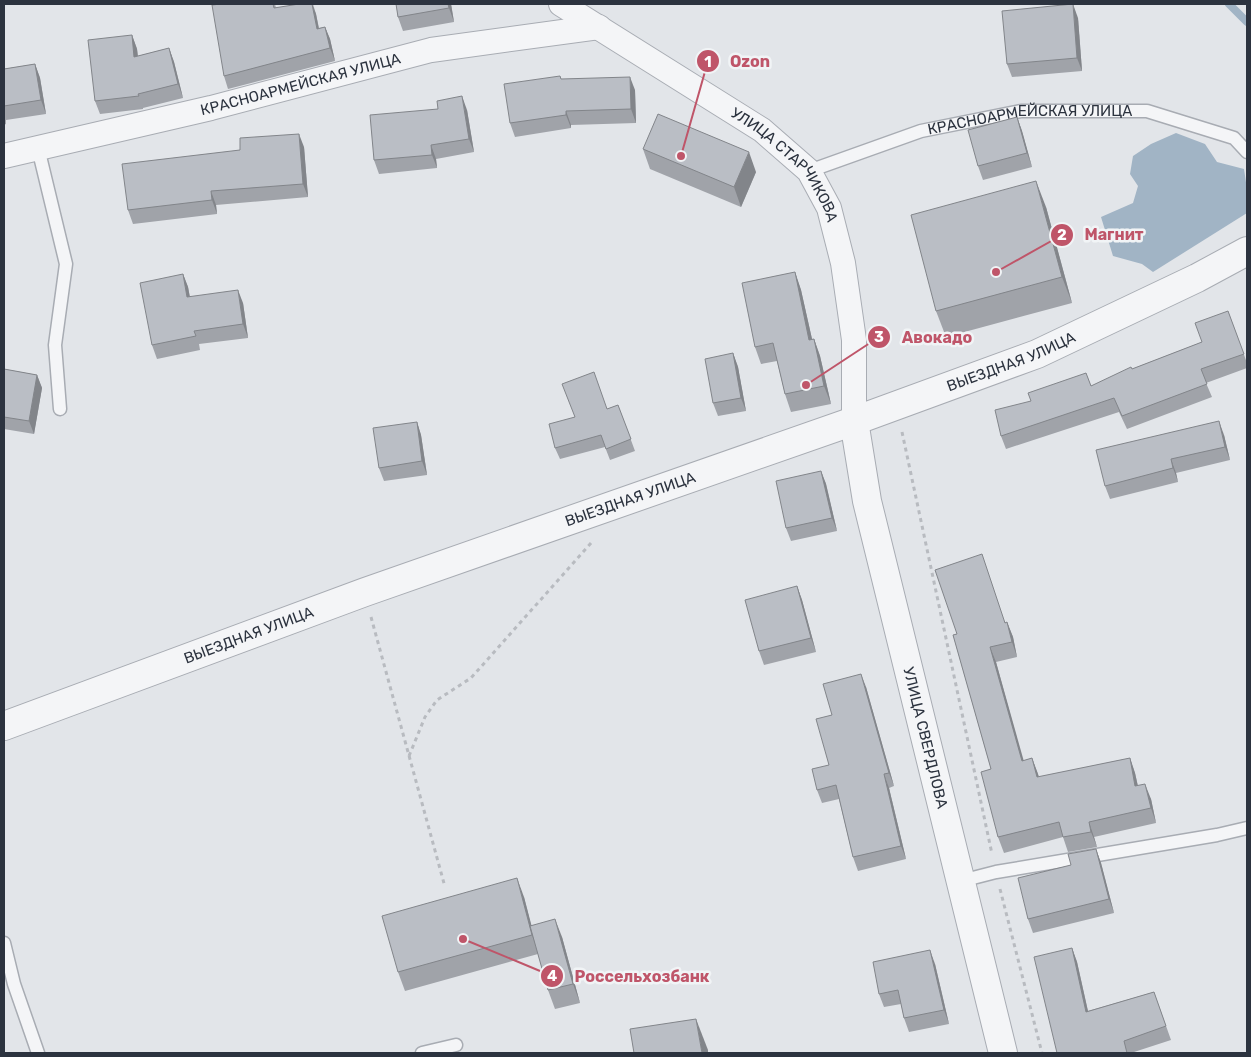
<svg xmlns="http://www.w3.org/2000/svg" width="1251" height="1057" viewBox="0 0 1251 1057" font-family="Rubik,sans-serif">
	<style>
		.water { fill: #a1b4c5 }
		.lines { fill: none; stroke-linecap: round; stroke-linejoin: round }
		.stream { stroke: #a1b4c5; stroke-width: 8 }
		.service-casing { stroke: #a8acb3; stroke-width: 15 }
		.minor-casing { stroke: #a8acb3; stroke-width: 26 }
		.tertiary-casing { stroke: #a8acb3; stroke-width: 30 }
		.path { stroke: #b8bbc0; stroke-width: 3; stroke-dasharray: 4 4; stroke-linecap: butt }
		.service { stroke: #f4f5f7; stroke-width: 12 }
		.minor { stroke: #f4f5f7; stroke-width: 24 }
		.tertiary { stroke: #f4f5f7; stroke-width: 28 }
		.wall { fill: #a0a3a9 }
		.shaded-wall { fill: #82858a }
		.building { fill: #babec5; stroke: #82858a }
		.labels { text-anchor: middle; stroke-width: 5; stroke-linejoin: round; paint-order: stroke }
		.street-label { font-size: 15px; fill: #2c333f; stroke: #f1f4f6 }
		.leader { fill: none; stroke: #bf5569; stroke-width: 2 }
		.callout-dot { fill: #bf5569; stroke: #f1f4f6; stroke-width: 2 }
		.mark-label { font-size: 15px; text-anchor: middle; font-weight: bold; fill: #fff }
		.callout-label { font-size: 16px; text-anchor: middle; font-weight: bold; fill: #bf5569; stroke: #f1f4f6; stroke-width: 5; stroke-linejoin: round; paint-order: stroke }
	</style>
	<rect width="100%" height="100%" fill="#e2e5e9"/>
	<path class="water" d="M1176,133L1205,144L1217,162L1244,169L1247,189V213L1153,272L1142,264L1113,256L1101,217L1133,203L1138,186L1130,174L1133,156L1151,144Z"/>
	<g class="lines">
		<path class="stream" d="M1229,4L1247,22"/>
		<defs>
			<g id="service">
				<path d="M38,148L66,264L55,345L60,409"/>
				<path id="s1" d="M809,171L921,131L1021,111H1147L1234,138L1247,152"/>
				<path d="M961,881L996,872L1217,835L1247,828"/>
				<path d="M4,943L14,984L38,1053"/>
				<path d="M422,1053L456,1045"/>
			</g>
			<g id="minor">
				<path id="s2" d="M561,4L762,130L809,171L829,208L843,263L854,340V421"/>
				<path id="s3" d="M4,156L211,108L431,50L599,27"/>
			</g>
			<g id="tertiary">
				<path id="s4" d="M854,421L867,501L1003,1053"/>
				<path id="s5" d="M4,726L365,592L854,421L1037,354L1197,278L1247,251"/>
			</g>
		</defs>
		<use href="#service" class="service-casing"/>
		<use href="#minor" class="minor-casing"/>
		<use href="#tertiary" class="tertiary-casing"/>
		<g class="path">
			<path d="M902,432L992,854"/>
			<path d="M371,617L445,887"/>
			<path d="M409,756L425,717L437,700L471,678L592,542"/>
			<path d="M1000,889L1042,1053"/>
		</g>
		<use href="#service" class="service"/>
		<use href="#minor" class="minor"/>
		<use href="#tertiary" class="tertiary"/>
	</g>
	<g class="wall">
		<path d="M275,4L276,8L299,4H313L316,14L319,28L325,27L330,39L335,61L228,89L224,76Z"/>
		<path d="M396,4H451L454,22L403,31L398,17Z"/>
		<path d="M1078,18L1082,71L1012,77L1007,64Z"/>
		<path d="M132,35L137,49L138,56L169,48L174,62L183,98L143,108V109L100,114L95,101Z"/>
		<path d="M35,64L40,78L46,114L6,120V124L4,125V69Z"/>
		<path d="M560,76L561,79L635,90L636,123L571,125V128L515,137L510,123Z"/>
		<path d="M467,110L474,152L436,159L437,168L379,174L374,160Z"/>
		<path d="M1017,117L1022,131L1032,167L983,180L978,166Z"/>
		<path d="M304,147L308,197L216,205L217,214L133,224L128,210Z"/>
		<path d="M643,149L756,172L741,207L650,169Z"/>
		<path d="M1046,207L1072,303L946,337L936,311Z"/>
		<path d="M795,272L801,290L812,339H814L820,356L831,404L791,412L785,394L777,361L761,364L755,347Z"/>
		<path d="M183,274L188,287L190,297L243,303L248,338L199,344L200,350L157,359L152,345Z"/>
		<path d="M1228,311L1247,363V368L1206,383L1212,397L1127,429L1119,412L1006,449L1001,436L1031,401L1086,373L1091,386L1132,369L1202,342Z"/>
		<path d="M733,353L738,367L746,411L718,416L713,403Z"/>
		<path d="M4,369L37,375L42,388L34,434L4,429Z"/>
		<path d="M618,405L635,451L610,460L605,447L560,459L555,448L607,409Z"/>
		<path d="M417,422L421,435L427,475L384,481L379,468Z"/>
		<path d="M1224,435L1230,460L1176,473L1178,482L1110,499L1105,486Z"/>
		<path d="M821,471L826,484L837,531L791,541L786,528Z"/>
		<path d="M797,586L802,600L816,652L764,665L759,651Z"/>
		<path d="M1007,622L1013,637L1017,657L996,662L1023,761L1032,758L1039,777L1130,758L1135,773L1138,786L1151,799L1156,823L1094,837L1097,847L1068,852L1063,837L1004,853L998,837L991,769L953,635Z"/>
		<path d="M866,687L894,786L889,788L906,859L858,871L853,857L839,799L822,803L817,790L829,765L832,715Z"/>
		<path d="M1096,849L1101,863L1114,913L1033,933L1028,919Z"/>
		<path d="M524,897L531,925L562,937L580,1003L555,1009L548,990L538,954L405,991L398,972Z"/>
		<path d="M1072,948L1077,962L1088,1011L1154,992L1171,1040L1131,1053H1057Z"/>
		<path d="M935,964L949,1024L909,1032L904,1018L901,1004L884,1007L879,994Z"/>
	</g>
	<g class="shaded-wall">
		<path d="M312,4L316,14L321,41L317,29Z"/>
		<path d="M448,4H451L454,22L449,8Z"/>
		<path d="M1073,4L1078,18L1082,71L1077,58Z"/>
		<path d="M325,27L330,39L335,61L330,48Z"/>
		<path d="M132,35L137,49L139,70L134,57Z"/>
		<path d="M169,48L174,62L183,98L178,84Z"/>
		<path d="M35,64L40,78L46,114L41,100Z"/>
		<path d="M630,77L635,90L636,123L631,109Z"/>
		<path d="M462,96L467,110L474,152L469,139Z"/>
		<path d="M566,111L571,125V128L566,115Z"/>
		<path d="M1017,117L1022,131L1032,167L1027,153Z"/>
		<path d="M299,134L304,147L308,197L303,184Z"/>
		<path d="M431,145L436,159L437,168L432,155Z"/>
		<path d="M749,152L756,172L741,207L734,187Z"/>
		<path d="M1036,181L1046,207L1072,303L1062,277Z"/>
		<path d="M211,191L216,205L217,214L212,200Z"/>
		<path d="M795,272L801,290L816,357L809,340Z"/>
		<path d="M183,274L188,287L192,310L187,297Z"/>
		<path d="M238,290L243,303L248,338L243,324Z"/>
		<path d="M814,339L820,356L831,404L824,386Z"/>
		<path d="M733,353L738,367L746,411L741,398Z"/>
		<path d="M37,375L42,388L34,434L29,421Z"/>
		<path d="M1219,421L1224,435L1230,460L1225,447Z"/>
		<path d="M417,422L421,435L427,475L422,461Z"/>
		<path d="M1171,459L1176,473L1178,482L1173,468Z"/>
		<path d="M821,471L826,484L837,531L832,518Z"/>
		<path d="M797,586L802,600L816,652L811,638Z"/>
		<path d="M1007,622L1013,637L1017,657L1012,642Z"/>
		<path d="M990,647L996,662L1028,776L1022,761Z"/>
		<path d="M861,674L866,687L894,786L889,773Z"/>
		<path d="M1032,758L1038,774L1043,793L1037,777Z"/>
		<path d="M1130,758L1135,773L1141,801L1135,786Z"/>
		<path d="M884,774L889,788L906,859L901,846Z"/>
		<path d="M1145,784L1151,799L1156,823L1151,808Z"/>
		<path d="M1089,822L1094,837L1097,847L1091,832Z"/>
		<path d="M1096,849L1101,863L1114,913L1109,899Z"/>
		<path d="M517,878L524,897L539,954L532,935Z"/>
		<path d="M555,919L562,937L580,1003L573,984Z"/>
		<path d="M1072,948L1077,962L1091,1025L1086,1012Z"/>
		<path d="M930,950L935,964L949,1024L944,1010Z"/>
		<path d="M696,1019L708,1050V1053H702Z"/>
	</g>
	<g class="building">
		<path d="M221,4H273L274,8L299,4H312L317,29L325,27L330,48L224,76L212,5Z"/>
		<path d="M396,4H448L449,8L398,17Z"/>
		<path d="M1073,4L1077,58L1007,64L1002,11Z"/>
		<path d="M132,35L134,57L169,48L178,84L138,94L139,96L95,101L88,40Z"/>
		<path d="M35,64L41,100L4,106V69Z"/>
		<path d="M560,76L561,79L630,77L631,109L566,111V115L510,123L504,84Z"/>
		<path d="M462,96L469,139L431,145L432,155L374,160L370,115L438,109L437,101Z"/>
		<path d="M658,114L749,152L734,187L643,149Z"/>
		<path d="M1017,117L1027,153L978,166L968,130Z"/>
		<path d="M299,134L303,184L211,191L212,200L128,210L122,164L240,150V138Z"/>
		<path d="M1036,181L1062,277L936,311L911,215Z"/>
		<path d="M795,272L809,340L814,339L824,386L785,394L773,343L755,347L742,283Z"/>
		<path d="M183,274L187,297L238,290L243,324L194,331L196,336L152,345L140,283Z"/>
		<path d="M1228,311L1244,354L1201,369L1207,384L1122,416L1114,398L1001,436L995,410L1031,401L1028,393L1086,373L1091,386L1131,367L1132,369L1202,342L1195,323Z"/>
		<path d="M733,353L741,398L713,403L705,359Z"/>
		<path d="M4,369L37,375L29,421L4,417Z"/>
		<path d="M594,372L607,409L618,405L631,439L606,449L601,435L555,448L549,424L575,417L562,384Z"/>
		<path d="M1219,421L1225,447L1171,459L1173,468L1105,486L1096,450Z"/>
		<path d="M417,422L422,461L379,468L373,428Z"/>
		<path d="M821,471L832,518L786,528L776,481Z"/>
		<path d="M982,554L1005,623L1007,622L1012,642L990,647L1022,761L1032,758L1037,777L1130,758L1135,786L1145,784L1151,808L1089,822L1091,832L1063,837L1059,822L998,837L981,772L991,769L953,635L957,634L935,570Z"/>
		<path d="M797,586L811,638L759,651L745,600Z"/>
		<path d="M861,674L889,773L884,774L901,846L853,857L836,785L817,790L812,769L829,765L816,719L832,715L823,684Z"/>
		<path d="M1096,849L1109,899L1028,919L1018,878L1071,865L1068,854Z"/>
		<path d="M517,878L532,935L398,972L382,916Z"/>
		<path d="M555,919L573,984L548,990L530,926Z"/>
		<path d="M1072,948L1086,1012L1154,992L1166,1026L1124,1041L1127,1053H1057L1034,957Z"/>
		<path d="M930,950L944,1010L904,1018L898,990L879,994L873,962Z"/>
		<path d="M696,1019L702,1053H634L630,1029Z"/>
	</g>
	<g class="labels">
		<g class="street-label">
			<text dy="5" stroke="none"><textPath href="#s3" startOffset="305">КРАСНОАРМЕЙСКАЯ УЛИЦА</textPath></text>
			<text dy="5" stroke="none"><textPath href="#s1" startOffset="229">КРАСНОАРМЕЙСКАЯ УЛИЦА</textPath></text>
			<text dy="5" stroke="none"><textPath href="#s2" startOffset="279">УЛИЦА СТАРЧИКОВА</textPath></text>
			<text dy="5" stroke="none"><textPath href="#s5" startOffset="1071">ВЫЕЗДНАЯ УЛИЦА</textPath></text>
			<text dy="5" stroke="none"><textPath href="#s5" startOffset="666">ВЫЕЗДНАЯ УЛИЦА</textPath></text>
			<text dy="5" stroke="none"><textPath href="#s5" startOffset="261">ВЫЕЗДНАЯ УЛИЦА</textPath></text>
			<text dy="5" stroke="none"><textPath href="#s4" startOffset="325">УЛИЦА СВЕРДЛОВА</textPath></text>
		</g>
	</g>
	<path class="leader" d="M681 156L708 61M996 272L1062 235M806 385L879 337M463 939L552 976"/>
	<g class="callout-dot">
		<circle cx="681" cy="156" r="5"/>
		<circle cx="996" cy="272" r="5"/>
		<circle cx="806" cy="385" r="5"/>
		<circle cx="463" cy="939" r="5"/>
		<circle cx="708" cy="61" r="12"/>
		<circle cx="1062" cy="235" r="12"/>
		<circle cx="879" cy="337" r="12"/>
		<circle cx="552" cy="976" r="12"/>
	</g>
	<g class="mark-label">
		<text x="708" y="67">1</text>
		<text x="1062" y="240">2</text>
		<text x="879" y="342">3</text>
		<text x="552" y="981">4</text>
	</g>
	<g class="callout-label">
		<text x="750" y="67">Ozon</text>
		<text x="1114" y="240">Магнит</text>
		<text x="937" y="343">Авокадо</text>
		<text x="642" y="982">Россельхозбанк</text>
	</g>
	<rect width="1251" height="1057" fill="none" stroke="#2c333f" stroke-width="10"/>
</svg>
